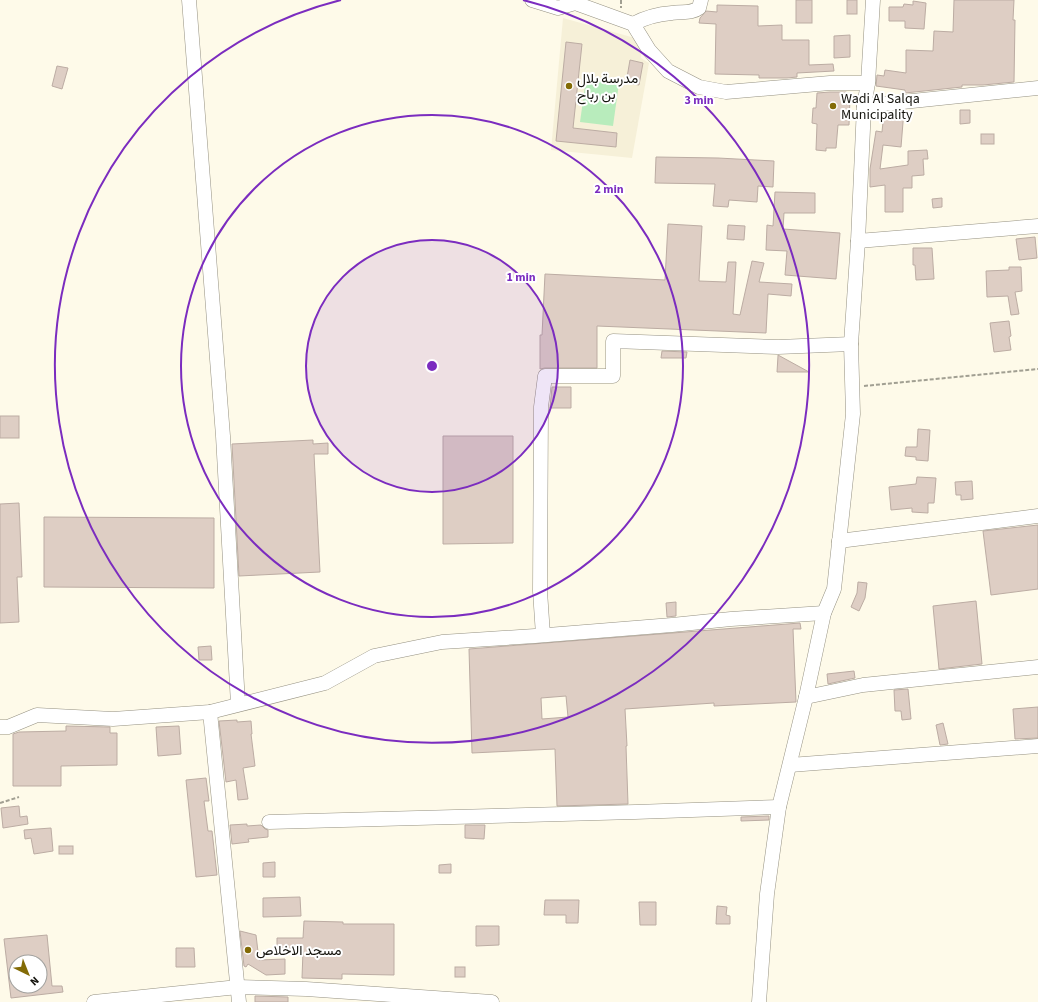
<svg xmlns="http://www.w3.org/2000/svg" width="1038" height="1002" viewBox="0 0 1038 1002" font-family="'Source Sans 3',Vazirmatn,sans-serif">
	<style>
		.built { fill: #f6f0d8 }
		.green { fill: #b8ecbc }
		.building { fill: #decec4; stroke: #bcaca3; fill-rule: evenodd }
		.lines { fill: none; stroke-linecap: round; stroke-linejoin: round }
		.minor-casing { stroke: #959182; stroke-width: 15 }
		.path { stroke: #a19f92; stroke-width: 2; stroke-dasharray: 4 2; stroke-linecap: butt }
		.minor { stroke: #fff; stroke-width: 14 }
		.ring { fill: none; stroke: #7b2cbf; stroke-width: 2 }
		.poi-dot { fill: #836b06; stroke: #fff; stroke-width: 1.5 }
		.labels { text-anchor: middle; stroke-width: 4; stroke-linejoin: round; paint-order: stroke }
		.poi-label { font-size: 14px; fill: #14130d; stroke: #fff; text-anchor: start }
		.centre { fill: #7b2cbf; stroke: #fff; stroke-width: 2 }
		.ring-label { font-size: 12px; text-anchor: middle; font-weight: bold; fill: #7b2cbf; stroke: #fff; stroke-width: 4; stroke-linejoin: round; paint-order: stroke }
	</style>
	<rect width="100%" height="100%" fill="#fefae9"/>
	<path class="built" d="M563,18L642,40L641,58L649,63L632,158L551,150Z"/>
	<path class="green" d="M586,79L619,83L613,126L580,122Z"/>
	<g class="building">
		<rect x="796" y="0" width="16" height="23"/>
		<rect x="847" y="0" width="10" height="14"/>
		<path d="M954,0H1014L1013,20H1015L1014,82L983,85H962V87L905,93V90L876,86L877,75L884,76L885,70L906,73V50L933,51L934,31L953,32Z"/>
		<path d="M913,1L926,3L924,29L905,28V21H889V7H903L904,4L913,5Z"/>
		<path d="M717,5L758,6V26L782,25V40H809V65L833,64L834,71L797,73V77L787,78H759V75L715,74L716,24L699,23L700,18L706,11L717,12Z"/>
		<path d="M850,35V57L834,58V36Z"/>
		<path d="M566,42L582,44L573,128L617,133L616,147L556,141Z"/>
		<path d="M630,60L643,63L639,85L626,83Z"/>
		<path d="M57,66L68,68L62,89L52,86Z"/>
		<path d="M830,92H846L849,94L850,97L849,125H838L836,148H826V151L816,150L817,124L812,123L813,108H816L817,93Z"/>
		<path d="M904,110L901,147L883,145L880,169L908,165V151L927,150L928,159H923L924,175L912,176V188H903V212H885V185L870,187V169L876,131L882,132L884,112Z"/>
		<path d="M960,110H970V123L960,124Z"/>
		<rect x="981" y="134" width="13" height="10"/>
		<path d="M656,157L718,158L774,161L773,187L758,186L757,202L729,200L728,207L713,206L715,184L655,183Z"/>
		<path d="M775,192L815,193V213H784L783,229L840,233L836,279L785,275L787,251L766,250L767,225L773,226Z"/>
		<path d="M942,198V207L933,208L932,199Z"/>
		<path d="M668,224L702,226L699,281L726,282L728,262H736L733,314L740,315L752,261L764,263L759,282L792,284L791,296L768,294L766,333L597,326V368H545L540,369V335H542L545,274L665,280Z"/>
		<path d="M728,225L745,226L744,240L727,239Z"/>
		<path d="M1035,237L1037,258L1019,260L1016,239Z"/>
		<path d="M913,248H932L934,279L916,280L915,265H913Z"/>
		<path d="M1009,267H1021L1022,291L1015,292L1019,314L1011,315L1008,296L987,297L986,271L1009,270Z"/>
		<path d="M1009,321L1011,336L1009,337L1011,350L994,352L990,323Z"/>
		<path d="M662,351L687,352L686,358H661Z"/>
		<path d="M778,356V355L809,372H777Z"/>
		<path d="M552,387H571V408H550Z"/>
		<rect x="0" y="416" width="19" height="22"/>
		<path d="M918,429L930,430L928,461L916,460V457L905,456L906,447H917Z"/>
		<path d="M443,436H513V543L443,544Z"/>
		<path d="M313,440V444L328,443V454H314L320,572L239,576L232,444Z"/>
		<path d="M917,477L936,478L934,503H928V513L912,512V508L891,510L889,487L916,484Z"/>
		<path d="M972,481L973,499L961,500V495H956L955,482Z"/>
		<path d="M19,503L22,577H17L19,622L0,623V504Z"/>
		<path d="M44,517L214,518V588L44,587Z"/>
		<path d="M1038,525V589L991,595L983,531Z"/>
		<path d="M858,582L867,583L865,598L859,611L851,607L857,593Z"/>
		<path d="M976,601L982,664L939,669L933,606Z"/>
		<path d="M676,602V616L667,617L666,603Z"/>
		<path d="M800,623L801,629H793L796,702L714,706V703L625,709L627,746H626L628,804L557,806L555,749L472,753L469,649ZM566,696L568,717L542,719L541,698Z"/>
		<path d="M211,646L212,660H199L198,647Z"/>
		<path d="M854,671L855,678L828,684L827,674Z"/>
		<path d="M908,689L911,719L902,720L901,711H895L894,690Z"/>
		<path d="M1038,707V738L1015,739L1013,709Z"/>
		<path d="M237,720V722L251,721L252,734H251L255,766L243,768L248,799L238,800L236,780L226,782L219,721Z"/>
		<path d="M943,723L948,744L940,745L936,725Z"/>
		<path d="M66,726L110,727V733H117V765L61,766V786H13V734L19,732L66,731Z"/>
		<path d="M179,726L181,754L158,756L156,727Z"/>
		<path d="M206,778L209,801H204L208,831H212L217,875L196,877L186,780Z"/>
		<path d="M19,806L20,817L27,816L28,824L3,828L1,808Z"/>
		<path d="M769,816V820L741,821V817Z"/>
		<path d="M247,824V826L261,825L265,829L268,830V837L248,839L249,842L232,844L230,825Z"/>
		<path d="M465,825H485L484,839L465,838Z"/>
		<path d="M51,828L53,851L34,854L31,838L25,839L24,830Z"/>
		<rect x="59" y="846" width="14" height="8"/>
		<path d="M275,862V877H263V863Z"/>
		<path d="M451,864V873H439V865Z"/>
		<path d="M300,897L301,916L263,917V898Z"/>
		<path d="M545,900H579L578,923H566V915H544Z"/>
		<path d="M639,902H656V925H640Z"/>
		<path d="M717,906L727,907L726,915L730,916V924H716Z"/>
		<path d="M304,921L343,922V924H394V975L342,974V979L302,978L303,951H277V938H303Z"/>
		<path d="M476,926H499V945L476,946Z"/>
		<path d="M240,931L256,935L259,960L285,959V974L266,975L248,964L246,967L244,966Z"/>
		<path d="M47,935L52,986H62L63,992L11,998L4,939ZM16,962H40V986H16Z"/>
		<path d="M176,948H194L195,967H176Z"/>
		<rect x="455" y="967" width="10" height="10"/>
		<path d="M255,996L288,997V1002H255Z"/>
	</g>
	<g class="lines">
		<defs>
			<g id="minor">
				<path d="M189,0L223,436L238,704"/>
				<path d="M532,0L558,8L575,3L633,24L649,50L668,71L699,87L726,92L830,83H868"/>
				<path d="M633,24C646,17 658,14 672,13C682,11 691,14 699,8L701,0"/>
				<path d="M864,106L1038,88"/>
				<path d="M858,241L1038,226"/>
				<path d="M839,541L1038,516"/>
				<path d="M543,635L540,591L541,407L545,376H613V341L778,347L851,344"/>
				<path d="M806,697L863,685L1038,667"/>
				<path d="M210,712L239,1002"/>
				<path d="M0,727H8L37,715L113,719L210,712L325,683L374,656L442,642L535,636L672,625L731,619L824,613"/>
				<path d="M790,765L1038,746"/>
				<path d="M269,822L635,812L779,807"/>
				<path d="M94,1002L238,987L306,989L492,1002"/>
				<path d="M759,1002L767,894L779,807L806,697L824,613L834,589L853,414L851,344L858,241L864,106L868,83L873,0"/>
			</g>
		</defs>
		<use href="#minor" class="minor-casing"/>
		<g class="path">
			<path d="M621,0V8"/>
			<path d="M864,386L1038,369"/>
			<path d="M0,803L19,797"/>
		</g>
		<use href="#minor" class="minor"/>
	</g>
	<circle cx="432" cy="366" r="126" fill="#7b2cbf" fill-opacity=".12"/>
	<g class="ring">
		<circle cx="432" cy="366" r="126"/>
		<circle cx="432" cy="366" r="251"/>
		<path d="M523 0A377 377 0 1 1 341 0"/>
	</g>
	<g class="poi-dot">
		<circle cx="569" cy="86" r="4"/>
		<circle cx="833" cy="106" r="4"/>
		<circle cx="248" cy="950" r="4"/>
	</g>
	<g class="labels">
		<g class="poi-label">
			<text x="577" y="83">مدرسة بلال<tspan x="577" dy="16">بن رباح</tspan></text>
			<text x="841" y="103">Wadi Al Salqa<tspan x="841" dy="16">Municipality</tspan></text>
			<text x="256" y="955">مسجد الاخلاص</text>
		</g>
	</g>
	<circle cx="432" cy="366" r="6" class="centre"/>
	<g class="ring-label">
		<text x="699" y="104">3 min</text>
		<text x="609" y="193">2 min</text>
		<text x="521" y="281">1 min</text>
	</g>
	<g transform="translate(28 974) rotate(137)"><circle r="19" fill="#ffffff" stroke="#a1a19e"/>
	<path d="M0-3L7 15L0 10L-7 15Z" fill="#836b06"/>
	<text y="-6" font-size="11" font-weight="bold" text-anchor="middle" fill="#14130d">N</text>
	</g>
</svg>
